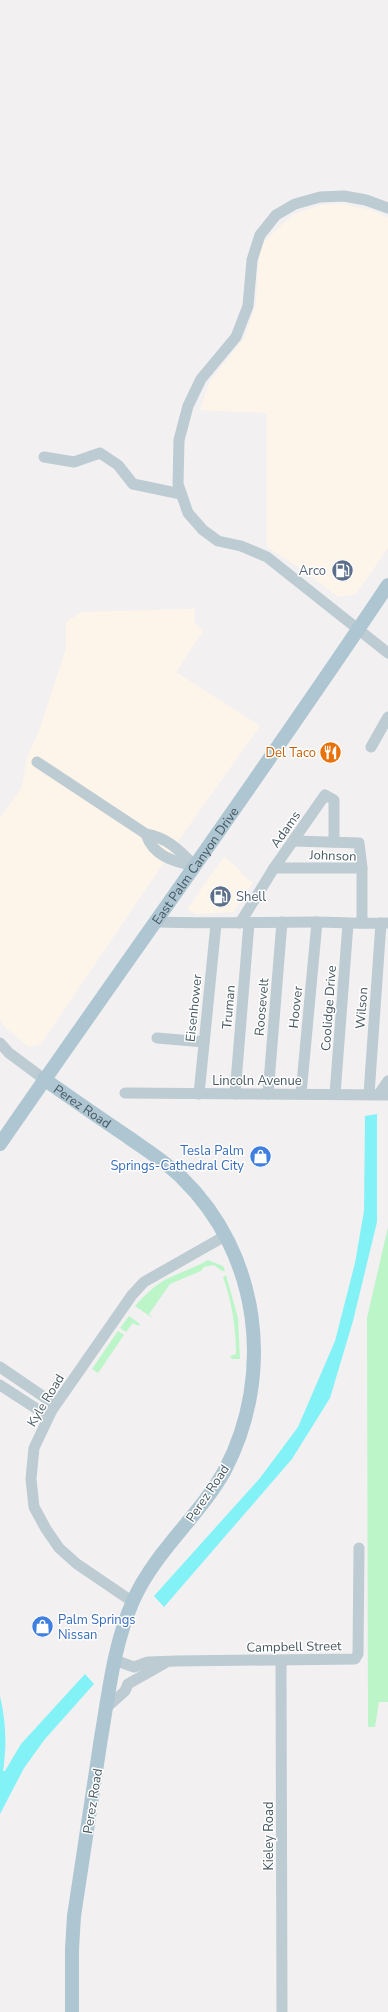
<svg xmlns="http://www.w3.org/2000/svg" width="388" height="2012" viewBox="0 0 388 2012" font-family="'Nunito Sans',sans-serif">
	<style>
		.commercial { fill: #fef5ea }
		.green { fill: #bbf5c8 }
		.water { fill: #83f2f6 }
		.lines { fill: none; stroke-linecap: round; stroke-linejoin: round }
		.minor { stroke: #bdcbd2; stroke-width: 11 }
		.major { stroke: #adc6d2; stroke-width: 14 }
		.labels { text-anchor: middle; stroke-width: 3; stroke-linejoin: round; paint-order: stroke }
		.service-label { font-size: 13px; fill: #4e5e75; stroke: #fff; text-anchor: end }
		.food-label { font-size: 13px; fill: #c56008; stroke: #fff; text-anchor: end }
		.street-label { font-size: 13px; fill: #465861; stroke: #fff }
		.shop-label { font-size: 13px; fill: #366cbe; stroke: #fff; text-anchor: end }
	</style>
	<rect width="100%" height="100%" fill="#f3f0f1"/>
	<g class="commercial">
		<path d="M342,204L371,210L388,218V548L356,594L338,597L303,570L267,547V413L200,410L210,381L245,337L256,303L260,246L292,215L321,205Z"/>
		<path d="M195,609L194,622L203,631L176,672L260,726L185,831L41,1044L29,1047L5,1027L0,1020V818L22,787L27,758L39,731L66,649V622L82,612Z"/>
		<path d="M224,857L240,870L241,874L253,882L233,912L196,914L187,909Z"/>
	</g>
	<g class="green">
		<path d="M388,1227V1702H379L375,1727H368L367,1318Z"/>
		<path d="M208,1260L223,1266L225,1271H222L214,1265L204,1267L201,1271L170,1284L149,1314L154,1319L135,1306C143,1297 152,1288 163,1281C177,1273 193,1269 208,1260Z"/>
		<path d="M226,1275L238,1318L240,1359H232L230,1356L236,1354C236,1328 232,1302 223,1277Z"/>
		<path d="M129,1316L140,1324L138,1326L133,1323L126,1332L120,1328Z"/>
		<path d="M118,1331L124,1335L98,1373L92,1369Z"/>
	</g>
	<g class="water">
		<path d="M377,1114V1222L353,1321L330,1398L292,1459L164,1607L154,1596L260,1478L298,1427L335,1341L355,1263L364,1211L365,1116Z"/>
		<path d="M85,1674L94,1684L45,1739L24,1768L0,1814V1696C6,1722 7,1745 3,1771H5L21,1744Z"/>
	</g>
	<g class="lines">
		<g class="minor">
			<path d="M388,208L366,200L344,196L320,197L295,204L276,215L260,235L252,260L248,306L236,337L201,379L188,406L179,440L178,484L188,513L203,530L218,541L241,546L267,557L388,653"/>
			<path d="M44,457L74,462L100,453L118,465L133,484L181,494"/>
			<path d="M371,747L388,717"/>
			<path d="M37,762L146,834C168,838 179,850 195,866"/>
			<path d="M146,834C153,856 174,862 195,866"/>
			<path d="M294,841L359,843L362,868"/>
			<path d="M274,868H362V923"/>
			<path d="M156,922C209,924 262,922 315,922C339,922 364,924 388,923"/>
			<path d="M240,923L274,868L325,795L334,800V842"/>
			<path d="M157,1038L204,1042"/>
			<path d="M0,1043L9,1053L44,1079"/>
			<path d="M125,1093L388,1095"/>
			<path d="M199,1094L216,924"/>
			<path d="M235,1094L249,923"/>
			<path d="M268,1094L282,922"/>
			<path d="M301,1094L317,922"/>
			<path d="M335,1094L348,924"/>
			<path d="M369,1094L381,923"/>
			<path d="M379,1094L388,1081"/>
			<path d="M0,1367L47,1399L52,1410L40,1411L0,1385"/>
			<path d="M133,1602L77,1564L59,1548L46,1529L34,1507L31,1479L34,1448L52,1410L132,1295L144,1282L225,1236"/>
			<path d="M114,1660L134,1667L148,1662L176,1661L355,1659L358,1654L359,1548"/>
			<path d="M281,1661L282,2012"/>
			<path d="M106,1708L125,1691L128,1684L165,1663"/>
		</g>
		<g class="major">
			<path id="s1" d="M44,1079C72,1099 100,1118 128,1137C146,1150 166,1162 182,1178C260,1254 275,1374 225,1470C199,1517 155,1551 133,1601C114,1644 109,1691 101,1738C92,1797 83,1856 74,1916L72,1949V2012"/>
			<path id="s2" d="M0,1144C129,957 262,774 388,585"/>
		</g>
	</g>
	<defs>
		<symbol id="fuel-disc" viewBox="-11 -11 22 22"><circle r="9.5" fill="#5c6f8a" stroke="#fff"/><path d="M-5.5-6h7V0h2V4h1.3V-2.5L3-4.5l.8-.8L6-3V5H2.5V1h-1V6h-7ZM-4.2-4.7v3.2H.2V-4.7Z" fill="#fff"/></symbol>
		<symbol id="restaurant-disc" viewBox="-11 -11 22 22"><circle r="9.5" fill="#e8710a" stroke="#fff"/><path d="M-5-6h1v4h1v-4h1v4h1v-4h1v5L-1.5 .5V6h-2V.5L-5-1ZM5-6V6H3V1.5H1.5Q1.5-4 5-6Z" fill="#fff"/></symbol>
		<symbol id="shop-disc" viewBox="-11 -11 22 22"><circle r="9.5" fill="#3f7fe0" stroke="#fff"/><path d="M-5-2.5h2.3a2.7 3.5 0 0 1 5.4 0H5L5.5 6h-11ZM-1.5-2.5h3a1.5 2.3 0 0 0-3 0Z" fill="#fff"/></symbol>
	</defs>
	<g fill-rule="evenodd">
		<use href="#fuel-disc" x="330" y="558" width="25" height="25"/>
		<use href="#restaurant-disc" x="318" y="740" width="25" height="25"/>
		<use href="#fuel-disc" x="208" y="884" width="25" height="25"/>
		<use href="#shop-disc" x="248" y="1144" width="25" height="25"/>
		<use href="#shop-disc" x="30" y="1614" width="25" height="25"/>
	</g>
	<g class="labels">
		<g class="service-label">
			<text x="326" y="575">Arco</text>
			<text x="236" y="901" text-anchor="start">Shell</text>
		</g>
		<g class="food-label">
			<text x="316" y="757">Del Taco</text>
		</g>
		<g class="street-label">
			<text transform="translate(285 829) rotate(-55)" y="5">Adams</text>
			<text transform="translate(333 855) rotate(2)" y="5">Johnson</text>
			<text dy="5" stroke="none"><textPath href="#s2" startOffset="340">East Palm Canyon Drive</textPath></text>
			<text transform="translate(228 1007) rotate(-85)" y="5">Truman</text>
			<text transform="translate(261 1007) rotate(-85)" y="5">Roosevelt</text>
			<text transform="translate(295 1007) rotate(-84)" y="5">Hoover</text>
			<text transform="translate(193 1008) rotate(-84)" y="5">Eisenhower</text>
			<text transform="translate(328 1008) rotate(-86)" y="5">Coolidge Drive</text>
			<text transform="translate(361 1008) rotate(-86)" y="5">Wilson</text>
			<text x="257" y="1085">Lincoln Avenue</text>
			<text dy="5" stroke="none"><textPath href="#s1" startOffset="47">Perez Road</textPath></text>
			<text transform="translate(45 1400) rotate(-59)" y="5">Kyle Road</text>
			<text transform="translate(207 1493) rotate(-56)" y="5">Perez Road</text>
			<text transform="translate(294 1646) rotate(-1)" y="5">Campbell Street</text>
			<text transform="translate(92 1801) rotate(-81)" y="5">Perez Road</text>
			<text transform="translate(268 1836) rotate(-90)" y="5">Kieley Road</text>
		</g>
		<g class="shop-label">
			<text x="244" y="1155">Tesla Palm<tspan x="244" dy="15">Springs-Cathedral City</tspan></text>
			<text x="58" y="1624" text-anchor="start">Palm Springs<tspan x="58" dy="15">Nissan</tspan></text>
		</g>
	</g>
</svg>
